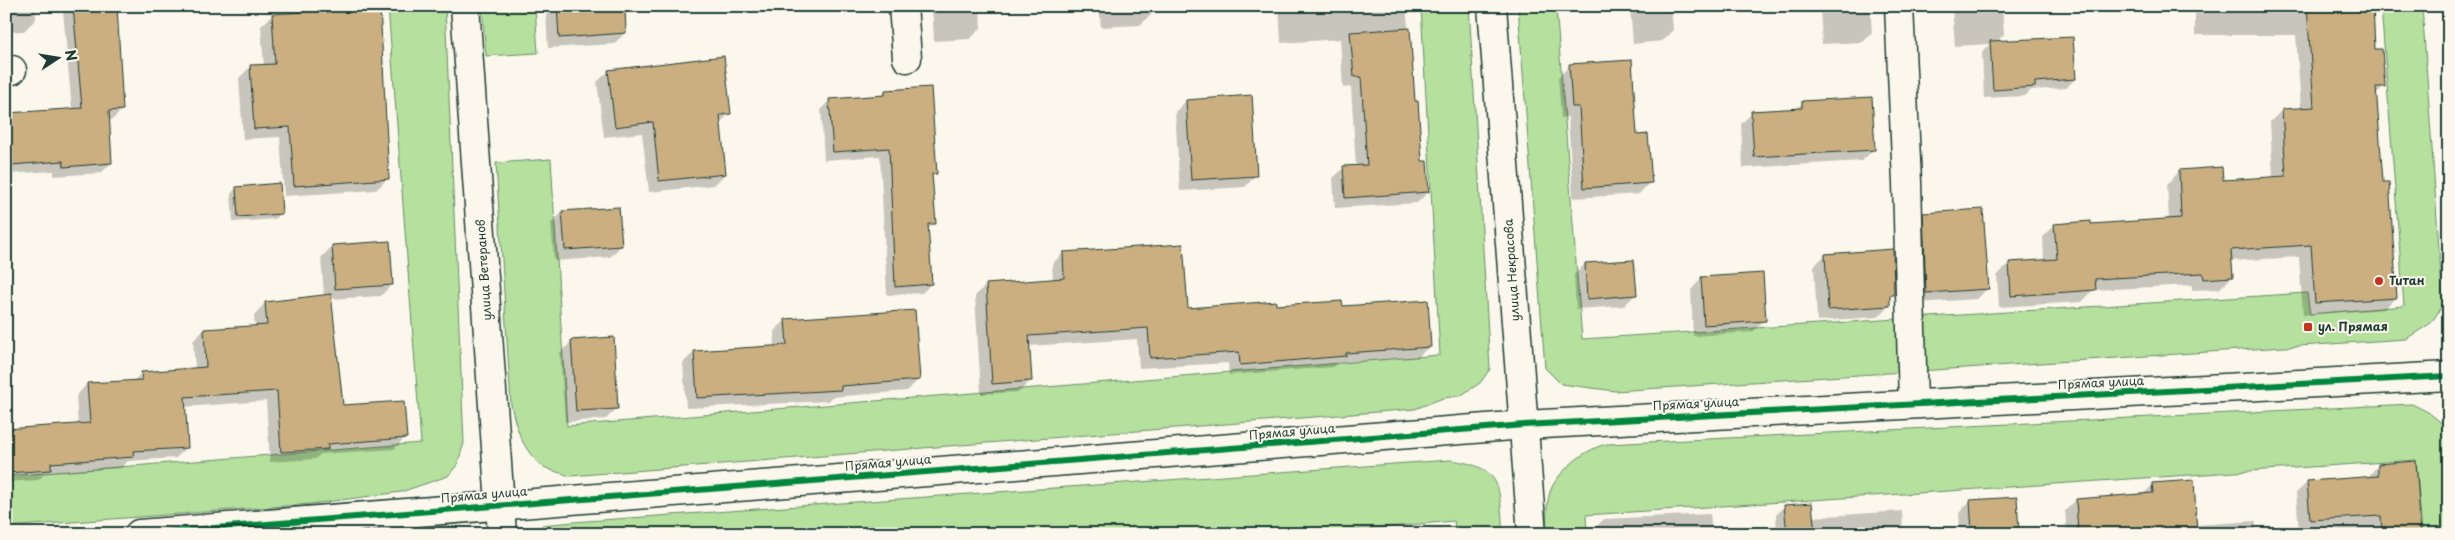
<svg xmlns="http://www.w3.org/2000/svg" width="2455" height="540" viewBox="0 0 2455 540" font-family="'Playpen Sans',sans-serif">
	<style>
		.green { fill: #b5e09e; stroke: #6a8e69 }
		.shadow { fill: #0003 }
		.building { fill: #cbaf80; stroke: #1f3d34 }
		.lines { fill: none; stroke-linecap: round; stroke-linejoin: round }
		.minor-casing { stroke: #1f3d34; stroke-width: 31 }
		.minor { stroke: #fbf7ec; stroke-width: 28 }
		.cycleway-casing { stroke: #fbf7ec; stroke-width: 9 }
		.cycleway { stroke: #00873e; stroke-width: 6 }
		.poi-dot { fill: #c8321e; stroke: #fbf7ec; stroke-width: 2 }
		.labels { text-anchor: middle; stroke-width: 4; stroke-linejoin: round; paint-order: stroke }
		.street-label { font-size: 12px; fill: #1f3d34; stroke: #fbf7ec }
		.poi-label { font-size: 12px; font-weight: bold; fill: #1f3d34; stroke: #fbf7ec; text-anchor: start }
	</style>
	<rect width="100%" height="100%" fill="#fbf7ec"/>
	<filter id="ink" filterUnits="userSpaceOnUse"><feTurbulence type="fractalNoise" baseFrequency=".02" numOctaves="2"/><feDisplacementMap in="SourceGraphic" scale="10" xChannelSelector="R" yChannelSelector="G"/><feConvolveMatrix kernelMatrix="1 2 1 2 8 2 1 2 1" color-interpolation-filters="sRGB"/></filter>
	<g filter="url(#ink)">
		<g class="green">
			<path d="M388,6H445L464,443L457,465L448,476L401,492L311,504L6,527V476L421,443Z"/>
			<path d="M482,6H535L538,53L486,56Z"/>
			<path d="M1421,6H1469L1490,369L1480,383L1460,396L1443,398L1415,409L570,476C562,473 551,471 544,467C523,452 516,428 511,405L496,163L551,159L567,426L1440,355Z"/>
			<path d="M1518,6H1556L1582,339L2307,293L2310,314L2404,306L2381,6H2422L2443,305L2431,323L2406,339L1615,391L1561,384L1545,368Z"/>
			<path d="M2412,404L2428,412L2449,429V534H2422L2416,460L1586,515L1587,534H1547C1546,520 1546,499 1552,487C1562,468 1587,448 1607,444Z"/>
			<path d="M1450,460C1504,467 1499,487 1503,534H1456L1454,521L1310,534H537L542,525L573,522Z"/>
			<path d="M446,529L453,534H396Z"/>
		</g>
		<g class="shadow">
			<path d="M6,6H35L36,19L24,31L6,32Z"/>
			<path d="M67,6H116L122,110L112,120H108L111,163L101,173L54,176V171L6,174L8,115L72,110L63,11Z"/>
			<path d="M555,6H623L625,33L614,44L548,48L546,15Z"/>
			<path d="M932,6H980L981,28L970,39L934,41Z"/>
			<path d="M1099,6H1151L1152,14L1140,25L1101,27Z"/>
			<path d="M1279,6H1406L1421,163L1428,192L1417,203L1335,208L1333,178L1344,168L1356,167L1351,87L1343,88L1340,39L1281,43Z"/>
			<path d="M1552,6H1600L1595,11L1552,13Z"/>
			<path d="M1630,6H1671L1673,30L1662,41L1633,44Z"/>
			<path d="M1820,6H1870L1872,33L1863,42L1822,44Z"/>
			<path d="M1952,6H2002L2004,34L1997,42L2075,79L2066,88L2031,90L2025,96L1984,98L1982,52L1990,44L1955,46Z"/>
			<path d="M2195,6H2371L2374,50L2384,86L2375,95L2382,183L2396,297L2384,309L2303,315L2299,257L2231,261L2232,277L2219,289L2192,290V285L2093,290L2082,302L1999,307L1997,276L2009,263L2044,261L2043,237L2055,225L2090,226L2169,220L2167,184L2179,172L2221,182L2273,178L2270,122L2282,110L2301,109L2296,35H2195Z"/>
			<path d="M272,16L387,179L376,190L284,196L280,137L243,139L239,78L250,67L264,66L261,26Z"/>
			<path d="M1570,66L1636,136L1650,182L1639,194L1573,198L1568,117L1561,118L1558,77Z"/>
			<path d="M609,71L730,113L720,123L725,174L714,185L649,192L642,133L604,137L597,82Z"/>
			<path d="M886,91L936,173L931,177L934,223L927,230L931,284L922,293L887,295L880,156L824,160L821,109L830,100L880,97Z"/>
			<path d="M1186,101L1256,175L1245,187L1180,191L1175,112Z"/>
			<path d="M1802,103L1874,149L1862,161L1743,168L1741,124L1752,113L1795,110Z"/>
			<path d="M236,188L280,213L275,219L233,222L231,194Z"/>
			<path d="M563,212L621,246L610,257L554,261L551,223Z"/>
			<path d="M1924,214L1988,288L1977,299L1916,303L1913,225Z"/>
			<path d="M332,246L392,284L381,296L330,299L342,406L405,438L394,449L321,454L315,459L270,462L266,401L184,407L187,447L176,458L128,461L121,468L46,473L38,480L6,482V430L78,425L76,396L87,384L133,381L142,373L195,369L193,341L204,330L255,327L254,315L265,303L324,296L321,258Z"/>
			<path d="M1063,253L1186,309L1341,308L1430,346L1418,357L1337,363L1333,367L1229,375L1228,363L1139,368L1137,339L1028,346L1030,381L1019,392L981,394L975,296L986,285L1053,280L1052,264Z"/>
			<path d="M1825,255L1893,294L1889,299V306L1878,317L1817,321L1814,266Z"/>
			<path d="M1585,264L1635,295L1624,306L1576,309L1574,275Z"/>
			<path d="M1702,278L1764,320L1753,332L1693,336L1691,290Z"/>
			<path d="M786,320L918,380L907,391L832,397L828,401L686,408L683,363L694,352L775,347L774,331Z"/>
			<path d="M572,341L617,408L606,419L565,422L560,353Z"/>
			<path d="M2378,465L2419,534H2337L2336,529L2299,531L2296,493L2308,482L2367,478Z"/>
			<path d="M2153,485L2196,525L2256,521V534H2067L2065,511L2076,500L2142,495Z"/>
			<path d="M1970,501L2018,534H1960L1959,513Z"/>
			<path d="M1785,506L1812,517L1902,511L1903,534H1777L1776,515Z"/>
			<path d="M1710,514L1712,534H1593V530L1604,519Z"/>
			<path d="M1442,528L1443,534H1389L1391,532Z"/>
		</g>
		<g class="building">
			<path d="M73,6H117L123,110L109,111L112,163L64,167L63,161L11,165L7,113L82,108Z"/>
			<path d="M557,6H625L626,33L559,38Z"/>
			<path d="M2307,6H2373L2375,49H2382L2385,87H2376L2383,182H2389L2397,298L2315,303L2311,245L2231,250L2233,277L2204,279L2203,273L2095,279L2096,290L2011,296L2009,262L2057,259L2054,224L2091,221V224L2181,218L2179,170L2222,167L2223,180L2286,176L2282,109L2314,107Z"/>
			<path d="M380,7L389,179L294,186L290,127L254,129L250,65L275,64L272,14Z"/>
			<path d="M1410,28L1415,101H1418L1422,161H1427L1429,192L1345,198L1343,166L1367,165L1361,77H1354L1350,32Z"/>
			<path d="M2073,37L2076,79L2035,82V87L1993,90L1990,41Z"/>
			<path d="M724,56L731,114L720,115L726,174L659,181L653,122L615,127L608,70Z"/>
			<path d="M1632,60L1637,135L1648,134L1652,183L1584,188L1579,107H1572L1569,64Z"/>
			<path d="M931,87L937,174H932L936,224H928L932,284L895,287L889,148L833,152L829,99L885,95V90Z"/>
			<path d="M1252,95L1257,176L1191,180L1186,100Z"/>
			<path d="M1872,97L1875,150L1754,157L1751,111L1802,108V101Z"/>
			<path d="M280,183L282,214L238,217L236,187Z"/>
			<path d="M619,207L622,246L565,250L562,211Z"/>
			<path d="M1983,209L1989,289L1926,293L1923,213Z"/>
			<path d="M390,241L393,285L335,289L332,245Z"/>
			<path d="M1183,244L1188,308L1276,301V305L1342,301L1343,306L1428,300L1431,347L1346,353V356L1240,365L1239,352L1150,358L1148,328L1029,336L1032,381L992,384L986,284L1064,278L1063,252Z"/>
			<path d="M1893,249L1894,295H1890V306L1828,310L1825,254Z"/>
			<path d="M1634,260L1637,295L1587,299L1585,263Z"/>
			<path d="M1763,273L1766,321L1704,325L1701,277Z"/>
			<path d="M331,294L343,405L404,401L407,438L328,444V449L281,452L277,391L185,397L188,448L133,451L134,457L51,463V470L6,473V429L90,423L87,383L142,380L141,372L206,367L204,329L267,325L265,302Z"/>
			<path d="M915,310L920,380L841,386V390L697,398L694,351L787,345L785,319Z"/>
			<path d="M614,337L618,409L576,411L571,340Z"/>
			<path d="M2416,461L2421,534H2382L2381,516L2310,520L2307,481L2378,476V464Z"/>
			<path d="M2194,480L2197,534H2078L2076,499L2153,493L2152,483Z"/>
			<path d="M2017,497L2019,534H1972L1970,500Z"/>
			<path d="M1812,503L1815,534H1787L1784,505Z"/>
		</g>
		<g class="lines">
			<defs>
				<g id="minor">
					<path d="M465,6L502,534"/>
					<path d="M903,6L907,58"/>
					<path d="M1492,6L1532,534"/>
					<path d="M1899,6L1907,182L1913,404"/>
					<path d="M6,70H12"/>
					<path d="M139,534L1524,425L2449,376"/>
				</g>
			</defs>
			<use href="#minor" class="minor-casing"/>
			<use href="#minor" class="minor"/>
			<defs>
				<path id="cycleway" d="M139,534L1524,425L2449,376"/>
			</defs>
			<use href="#cycleway" class="cycleway-casing"/>
			<use href="#cycleway" class="cycleway"/>
		</g>
	</g>
	<g class="poi-dot">
		<circle cx="2379" cy="281" r="5"/>
		<rect x="2303" y="322" width="10" height="10" rx="2.5"/>
	</g>
	<g class="labels">
		<g class="street-label">
			<text transform="translate(484 270) rotate(-94)" y="4">улица Ветеранов</text>
			<text transform="translate(1512 270) rotate(-94)" y="4">улица Некрасова</text>
			<text transform="translate(2101 383) rotate(-3)" y="4">Прямая улица</text>
			<text transform="translate(1696 404) rotate(-3)" y="4">Прямая улица</text>
			<text transform="translate(1292 432) rotate(-5)" y="4">Прямая улица</text>
			<text transform="translate(888 463) rotate(-5)" y="4">Прямая улица</text>
			<text transform="translate(484 495) rotate(-5)" y="4">Прямая улица</text>
		</g>
		<g class="poi-label">
			<text x="2389" y="285">Титан</text>
			<text x="2318" y="331">ул. Прямая</text>
		</g>
	</g>
	<rect width="2455" height="540" fill="none" stroke="#fbf7ec" stroke-width="25"/>
	<rect x="12" y="12" width="2430" height="515" fill="none" stroke="#1f3d34" stroke-width="2" filter="url(#ink)"/>
	<g transform="translate(58 58) rotate(78)" stroke="#fbf7ec" stroke-width="4" paint-order="stroke">
	<path d="M0-4L9 19L0 12L-9 19Z" fill="#1f3d34"/>
	<text y="-8" font-size="14" font-weight="bold" text-anchor="middle" fill="#1f3d34">N</text>
	</g>
</svg>
